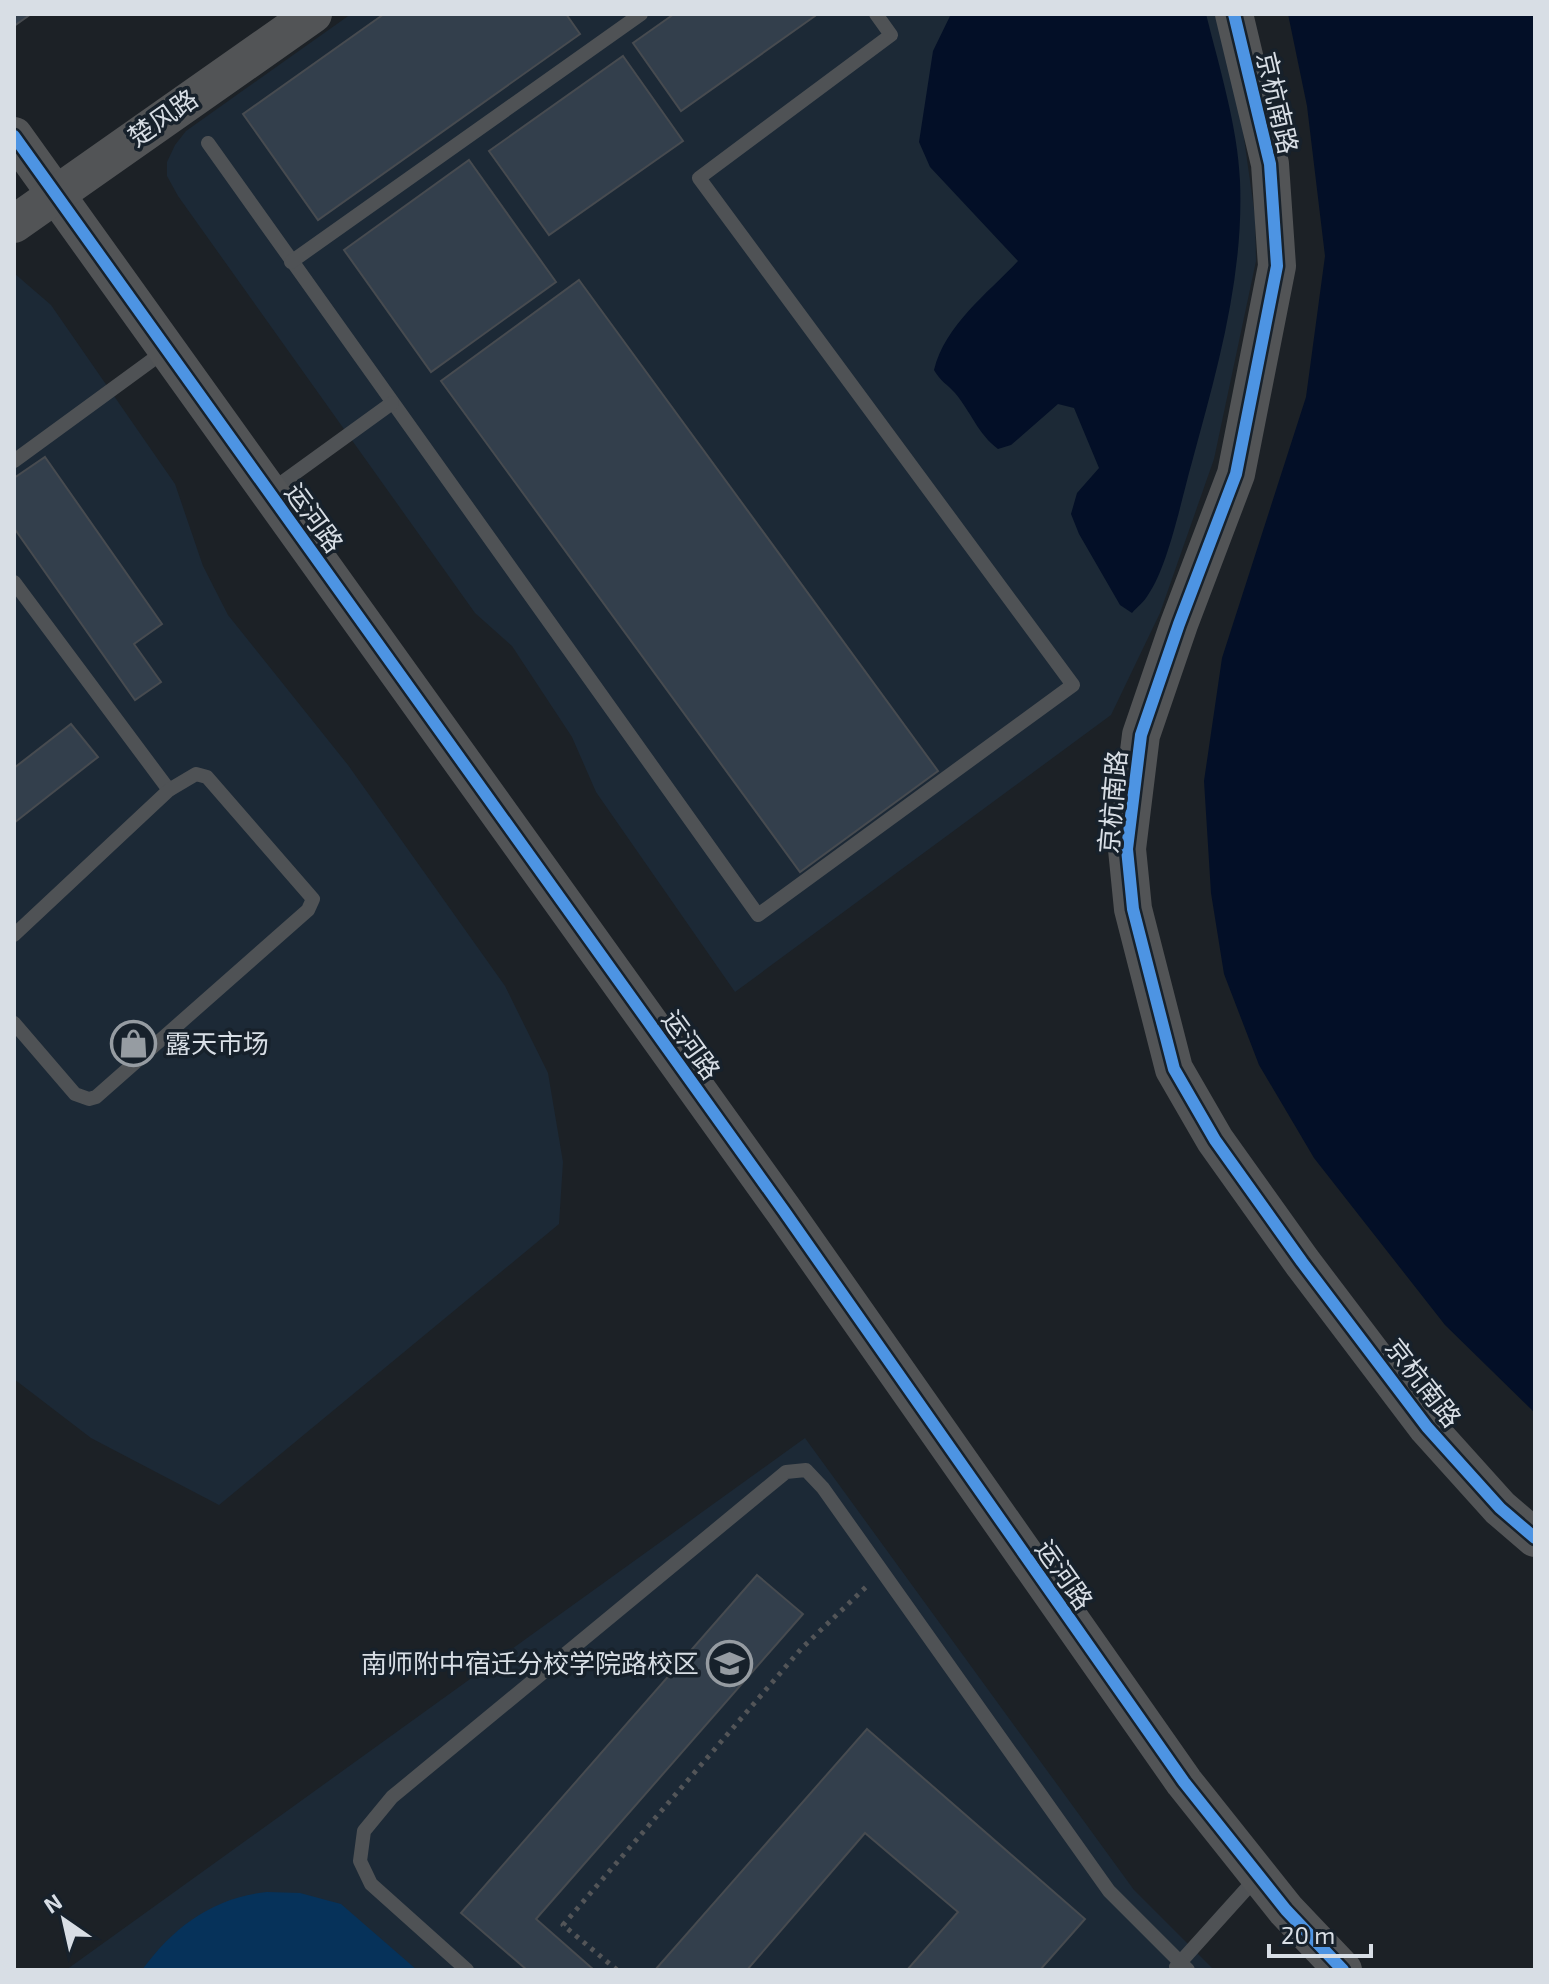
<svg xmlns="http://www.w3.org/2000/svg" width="1549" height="1984" viewBox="0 0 1549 1984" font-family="'Exo 2','Noto Sans SC',sans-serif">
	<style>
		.built { fill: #1c2936 }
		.green { fill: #06325a }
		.water { fill: #030f27 }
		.building { fill: #333f4c; stroke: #474b50; stroke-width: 2 }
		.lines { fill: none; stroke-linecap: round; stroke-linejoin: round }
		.path { stroke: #535558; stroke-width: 5; stroke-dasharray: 4 6; stroke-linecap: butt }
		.lane { stroke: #4f5255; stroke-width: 14 }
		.secondary { stroke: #525456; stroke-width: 38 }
		.cycleway-casing { stroke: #17212b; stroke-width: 17 }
		.cycleway { stroke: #4d94e3; stroke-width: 12 }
		.labels { text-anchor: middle; stroke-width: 7; stroke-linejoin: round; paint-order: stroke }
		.street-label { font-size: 26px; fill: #d8dee5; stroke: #17212b }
		.poi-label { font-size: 26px; fill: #d8dee5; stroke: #17212b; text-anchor: start }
	</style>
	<rect width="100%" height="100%" fill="#1c2126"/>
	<g class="built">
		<path d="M351,14H1218L1238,96L1255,216L1256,261L1214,459L1160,613L1111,715L735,992L596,792L572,737L512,646L475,613L178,196L167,176V162L175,145L186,131Z"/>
		<path d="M14,273L51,305L175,484L203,566L228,615L348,765L505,986L548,1073L563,1162L559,1224L219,1505L91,1438L14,1379Z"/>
		<path d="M805,1438L1134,1890L1214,1970H66Z"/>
	</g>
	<path class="green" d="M267,1892L300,1893L341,1904L417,1970H142C173,1927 214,1897 267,1892Z"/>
	<g class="water">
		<path d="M951,14H1206C1219,66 1238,128 1240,181C1244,277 1217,370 1192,462C1182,497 1168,567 1148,595C1144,602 1137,607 1132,613L1120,605L1079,534L1071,514L1077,493L1099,468L1074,408L1058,404L1011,445L998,449C978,434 971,412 955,393C948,385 940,381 934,370C945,325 987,294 1018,261L930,167L919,142L933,51Z"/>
		<path d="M1288,14H1535V1413L1445,1325L1314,1158L1259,1065L1224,974L1211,893L1204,781L1222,658L1306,397L1325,256L1307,106Z"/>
	</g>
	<g class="building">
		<path d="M14,14H31L14,26Z"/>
		<path d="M384,14H566L580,34L318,220L243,114Z"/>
		<path d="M674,14H814L815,16L681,111L633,43Z"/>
		<path d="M623,56L683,141L549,235L489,151Z"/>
		<path d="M469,160L556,282L431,372L344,250Z"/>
		<path d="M579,280L938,771L800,872L441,381Z"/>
		<path d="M45,457L162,624L134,644L161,682L135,700L14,528V478Z"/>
		<path d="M71,724L98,757L14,823V768Z"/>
		<path d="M757,1575L803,1614L536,1919L594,1970H527L461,1913Z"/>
		<path d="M867,1729L1085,1919L1040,1970H907L958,1912L865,1833L747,1970H655Z"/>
	</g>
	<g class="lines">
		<path class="path" d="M617,1970L563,1925L801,1649L867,1586"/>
		<g class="lane">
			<path d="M208,143L758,915L1073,685L699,178L891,35L876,14"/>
			<path d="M291,262L641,14"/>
			<path d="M14,461L166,350"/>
			<path d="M269,492L392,403"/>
			<path d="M14,582L169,790"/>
			<path d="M14,935L169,790L196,774L207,777L313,899L308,910L96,1097L89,1099L75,1094L14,1023"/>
			<path d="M1176,1967L1258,1876"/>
			<path d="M467,1970L371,1884L360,1861L364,1831L392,1797L786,1472L806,1470L823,1488L1109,1891L1188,1970"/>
		</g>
		<g class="secondary">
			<path d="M1234,14L1270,164L1277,266L1236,474L1179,624L1141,735L1127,849L1133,909L1174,1069L1215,1140L1302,1262L1427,1427L1500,1508L1535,1538"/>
			<path d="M14,136L784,1211L1184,1782L1286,1910L1343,1970"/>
			<path d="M14,224L313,14"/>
		</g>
		<defs>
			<g id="cycleway">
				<path d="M1234,14L1270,164L1277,266L1236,474L1179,624L1141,735L1127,849L1133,909L1174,1069L1215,1140L1302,1262L1427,1427L1500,1508L1535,1538"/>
				<path d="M14,136L784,1211L1184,1782L1286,1910L1343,1970"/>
			</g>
		</defs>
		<use href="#cycleway" class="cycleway-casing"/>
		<use href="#cycleway" class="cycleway"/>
	</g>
	<defs>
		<symbol id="shop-ring" viewBox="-11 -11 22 22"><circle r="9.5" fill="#17212b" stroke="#969ca2" stroke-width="1.5"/><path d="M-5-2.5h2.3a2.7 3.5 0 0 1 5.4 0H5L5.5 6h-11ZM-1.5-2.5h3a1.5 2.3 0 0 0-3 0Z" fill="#969ca2"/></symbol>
		<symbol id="school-ring" viewBox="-11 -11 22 22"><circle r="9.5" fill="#17212b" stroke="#969ca2" stroke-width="1.5"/><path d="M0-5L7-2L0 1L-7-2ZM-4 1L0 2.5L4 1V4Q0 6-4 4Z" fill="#969ca2"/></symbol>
	</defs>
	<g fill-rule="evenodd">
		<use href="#shop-ring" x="108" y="1018" width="51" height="51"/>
		<use href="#school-ring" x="704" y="1638" width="51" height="51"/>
	</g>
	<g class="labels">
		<g class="street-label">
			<text transform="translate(1277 103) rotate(77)" y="9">京杭南路</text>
			<text transform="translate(163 118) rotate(-35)" y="9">楚风路</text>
			<text transform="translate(314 518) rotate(54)" y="9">运河路</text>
			<text transform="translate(1113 802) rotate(-85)" y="9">京杭南路</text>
			<text transform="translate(691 1045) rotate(54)" y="9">运河路</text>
			<text transform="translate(1423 1383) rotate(52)" y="9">京杭南路</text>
			<text transform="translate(1064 1575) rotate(55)" y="9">运河路</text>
		</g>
		<g class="poi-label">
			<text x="165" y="1053">露天市场</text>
			<text x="699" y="1673" text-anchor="end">南师附中宿迁分校学院路校区</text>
		</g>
	</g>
	<rect width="1549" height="1984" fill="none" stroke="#d8dee5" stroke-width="32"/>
	<g transform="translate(64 1920) rotate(326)" stroke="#17212b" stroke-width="6" paint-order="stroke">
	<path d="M0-6L14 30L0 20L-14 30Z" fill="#d8dee5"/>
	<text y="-12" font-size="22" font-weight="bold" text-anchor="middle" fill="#d8dee5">N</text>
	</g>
	<path d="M1269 1944v12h102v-12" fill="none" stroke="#d8dee5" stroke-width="4"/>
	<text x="1281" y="1944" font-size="24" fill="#d8dee5" stroke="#17212b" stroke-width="6" paint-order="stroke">20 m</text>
</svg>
